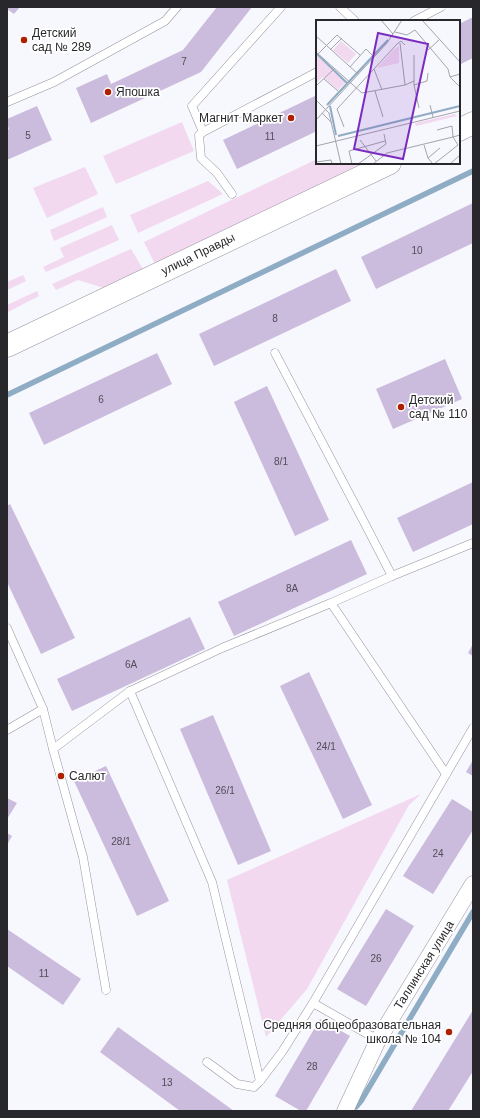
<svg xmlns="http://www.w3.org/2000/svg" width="480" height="1118" viewBox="0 0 480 1118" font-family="Helvetica,sans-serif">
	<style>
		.green { fill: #f2d9f0 }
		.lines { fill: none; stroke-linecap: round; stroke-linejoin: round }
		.stream { stroke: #8eacc4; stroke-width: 5.5 }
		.building { fill: #cbbbdc }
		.lane-casing { stroke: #94949f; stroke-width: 9 }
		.street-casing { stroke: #94949f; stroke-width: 17 }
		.secondary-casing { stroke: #94949f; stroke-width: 23 }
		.lane { stroke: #fff; stroke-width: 8 }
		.street { stroke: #fff; stroke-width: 16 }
		.secondary { stroke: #fff; stroke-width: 22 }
		.poi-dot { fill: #ae2002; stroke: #fff; stroke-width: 1.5 }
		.labels { text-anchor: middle; stroke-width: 3.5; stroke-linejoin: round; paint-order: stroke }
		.number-label { font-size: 10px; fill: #514d58 }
		.poi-label { font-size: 12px; fill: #28282c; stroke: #fff; text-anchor: start }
		.street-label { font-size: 12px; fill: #28282c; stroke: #fff }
		.inset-river { fill: none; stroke: #8eacc4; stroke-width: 2 }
		.inset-road { fill: none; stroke: #a4a4aa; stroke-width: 1 }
		.view { fill: #7b2cbf; fill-opacity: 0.15; stroke: #7b2cbf; stroke-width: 2 }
		.inset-edge { fill: none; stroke: #28282c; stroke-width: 2 }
	</style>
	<rect width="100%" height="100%" fill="#f7f7fe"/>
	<g class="green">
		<path d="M182,122L194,151L116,184L103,156Z"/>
		<path d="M317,159V163H362L156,266L144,242Z"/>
		<path d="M85,167L98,194L47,218L33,188Z"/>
		<path d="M208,181L223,194L138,233L130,215Z"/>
		<path d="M103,207L107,217L54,241L50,230Z"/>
		<path d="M112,225L119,240L46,272L43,267L64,257L60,248Z"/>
		<path d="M131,249L143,269L104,288L78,280L56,290L52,284Z"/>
		<path d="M23,275L26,281L7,290V282Z"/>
		<path d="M37,291L39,296L8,312L7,322V305Z"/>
		<path d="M421,794L409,805L307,989L266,1037L227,880Z"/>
	</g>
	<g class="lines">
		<g class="stream">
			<path d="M7,395L473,171"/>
			<path d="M356,1107L361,1101L473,912"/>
		</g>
	</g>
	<g class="building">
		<path d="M7,7H20L14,14L7,9Z"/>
		<path d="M217,7H252L201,72L91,123L76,88L107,74L111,84L183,50Z"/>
		<path d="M473,17V58L459,65V24Z"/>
		<path d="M317,95V131L237,169L223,140Z"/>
		<path d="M37,106L52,140L7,160V130L9,129L7,124V119Z"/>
		<path d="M473,203V243L376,289L361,257Z"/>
		<path d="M336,269L351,301L214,366L199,334Z"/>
		<path d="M157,353L172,384L44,445L29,413Z"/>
		<path d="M445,359L462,399L393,429L376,389Z"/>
		<path d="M267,386L329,520L295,536L234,402Z"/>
		<path d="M473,482V524L413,552L397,518Z"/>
		<path d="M10,504L75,638L41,654L7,582V506Z"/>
		<path d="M351,540L367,574L234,636L218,602Z"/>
		<path d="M190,617L205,649L72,711L57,679Z"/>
		<path d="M473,644V656L468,653Z"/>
		<path d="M309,672L372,805L343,819L280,686Z"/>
		<path d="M213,715L271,851L238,865L180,729Z"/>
		<path d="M473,760V776L466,772Z"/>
		<path d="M106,766L169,901L137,916L74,781Z"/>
		<path d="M7,798L17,803L7,819Z"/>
		<path d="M452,799L473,812V830L433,894L403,876Z"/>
		<path d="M7,833L12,836L7,845Z"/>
		<path d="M386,909L414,926L366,1006L337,989Z"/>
		<path d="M7,929L81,979L63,1005L7,966Z"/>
		<path d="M473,1010V1071L448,1111H411Z"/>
		<path d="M320,1019L350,1036L306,1111H301L275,1096Z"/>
		<path d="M118,1027L234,1111H180L100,1052Z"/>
	</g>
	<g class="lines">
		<defs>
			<g id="lane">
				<path d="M340,7L355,21"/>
				<path d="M414,21L441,7"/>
				<path d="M7,102L54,82L165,21L177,7"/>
				<path d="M203,132L317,72"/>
				<path d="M232,194L217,173L201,158L199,135L203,132L192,106L281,7"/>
				<path d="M275,353L363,520L392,576"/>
				<path d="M331,603L446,774"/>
				<path d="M7,628L43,709L53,749L83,857L106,990"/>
				<path d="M130,691L212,882L260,1081"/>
				<path d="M7,730L43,709"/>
				<path d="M53,749L130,691L222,648L331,603L392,576L473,543"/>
				<path d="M313,1003L378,1040"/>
				<path d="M207,1062L237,1084L254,1087L260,1081L282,1052L313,1003L473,728"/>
			</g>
			<path id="street" d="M345,1111L378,1040L473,884"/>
			<g id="secondary">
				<path d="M459,130L473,123"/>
				<path d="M7,346L390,163"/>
			</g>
		</defs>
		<use href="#lane" class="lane-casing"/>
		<use href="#street" class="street-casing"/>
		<use href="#secondary" class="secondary-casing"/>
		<use href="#lane" class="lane"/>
		<use href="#street" class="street"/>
		<use href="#secondary" class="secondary"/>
	</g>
	<g class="poi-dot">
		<circle cx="24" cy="40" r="4"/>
		<circle cx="108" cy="92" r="4"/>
		<circle cx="291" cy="118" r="4"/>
		<circle cx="401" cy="407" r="4"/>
		<circle cx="61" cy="776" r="4"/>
		<circle cx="449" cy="1032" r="4"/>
	</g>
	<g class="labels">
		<g class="number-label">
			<text x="184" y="65">7</text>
			<text x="28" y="139">5</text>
			<text x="270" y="140">11</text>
			<text x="417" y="254">10</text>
			<text x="275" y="322">8</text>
			<text x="101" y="403">6</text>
			<text x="281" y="465">8/1</text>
			<text x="292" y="592">8А</text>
			<text x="131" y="668">6А</text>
			<text x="326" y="750">24/1</text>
			<text x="225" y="794">26/1</text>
			<text x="121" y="845">28/1</text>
			<text x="438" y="857">24</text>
			<text x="376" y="962">26</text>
			<text x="44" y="977">11</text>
			<text x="312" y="1070">28</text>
			<text x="167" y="1086">13</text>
		</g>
		<g class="poi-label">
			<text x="32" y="37">Детский<tspan x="32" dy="14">сад № 289</tspan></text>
			<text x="116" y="96">Япошка</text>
			<text x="283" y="122" text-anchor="end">Магнит Маркет</text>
			<text x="409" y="404">Детский<tspan x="409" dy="14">сад № 110</tspan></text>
			<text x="69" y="780">Салют</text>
			<text x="441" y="1029" text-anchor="end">Средняя общеобразовательная<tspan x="441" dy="14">школа № 104</tspan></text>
		</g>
		<g class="street-label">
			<text transform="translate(198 254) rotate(-26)" y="4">улица Правды</text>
			<text transform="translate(424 965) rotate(-58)" y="4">Таллинская улица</text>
		</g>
	</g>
	<g transform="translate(316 20)">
		<rect width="144" height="144" fill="#f7f7fe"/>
		<path d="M25,21L40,34L32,43L17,30ZM83,26V43L61,48L77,30ZM0,35L30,62L22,70L7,57L0,63ZM139,94L141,96L100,106L99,103Z" fill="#f2d9f0"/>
		<path class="inset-river" d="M0,33L31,63M11,85L72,20M14,86L20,115M22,116L144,86"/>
		<path class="inset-road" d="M65,0L77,14M106,0L144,42M79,12L91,15L99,10L132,49L134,57M0,16L42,54M84,23L89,65M14,30L26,18M112,30L123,20M0,32L46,73L89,65L98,61M2,34L21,15L44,35M98,35V65L103,88M34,47L50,29L58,37M58,49L66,70M144,54L134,57L144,67M8,59L22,71M1,65L18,49M98,65L111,61L112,53M59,71L67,97M0,80L13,93L25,144M114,85L117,97M6,93L16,103M0,100L71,23L86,0M28,107L21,89L81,24L85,21L89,25M121,110L136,106L137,117L144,115M44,120L60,141M108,125L112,138L117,144M0,126L144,91M112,138L124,128M0,142L15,140L16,144M36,144L33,131L69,121M42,144L70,124L68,114M57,144L71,133L137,117L142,125L118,144M134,144L144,135"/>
		<path class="view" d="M62,13L112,24L87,139L38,129Z"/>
		<rect width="144" height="144" class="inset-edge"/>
	</g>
	<rect width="480" height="1118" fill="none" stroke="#28282c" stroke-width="16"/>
</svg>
